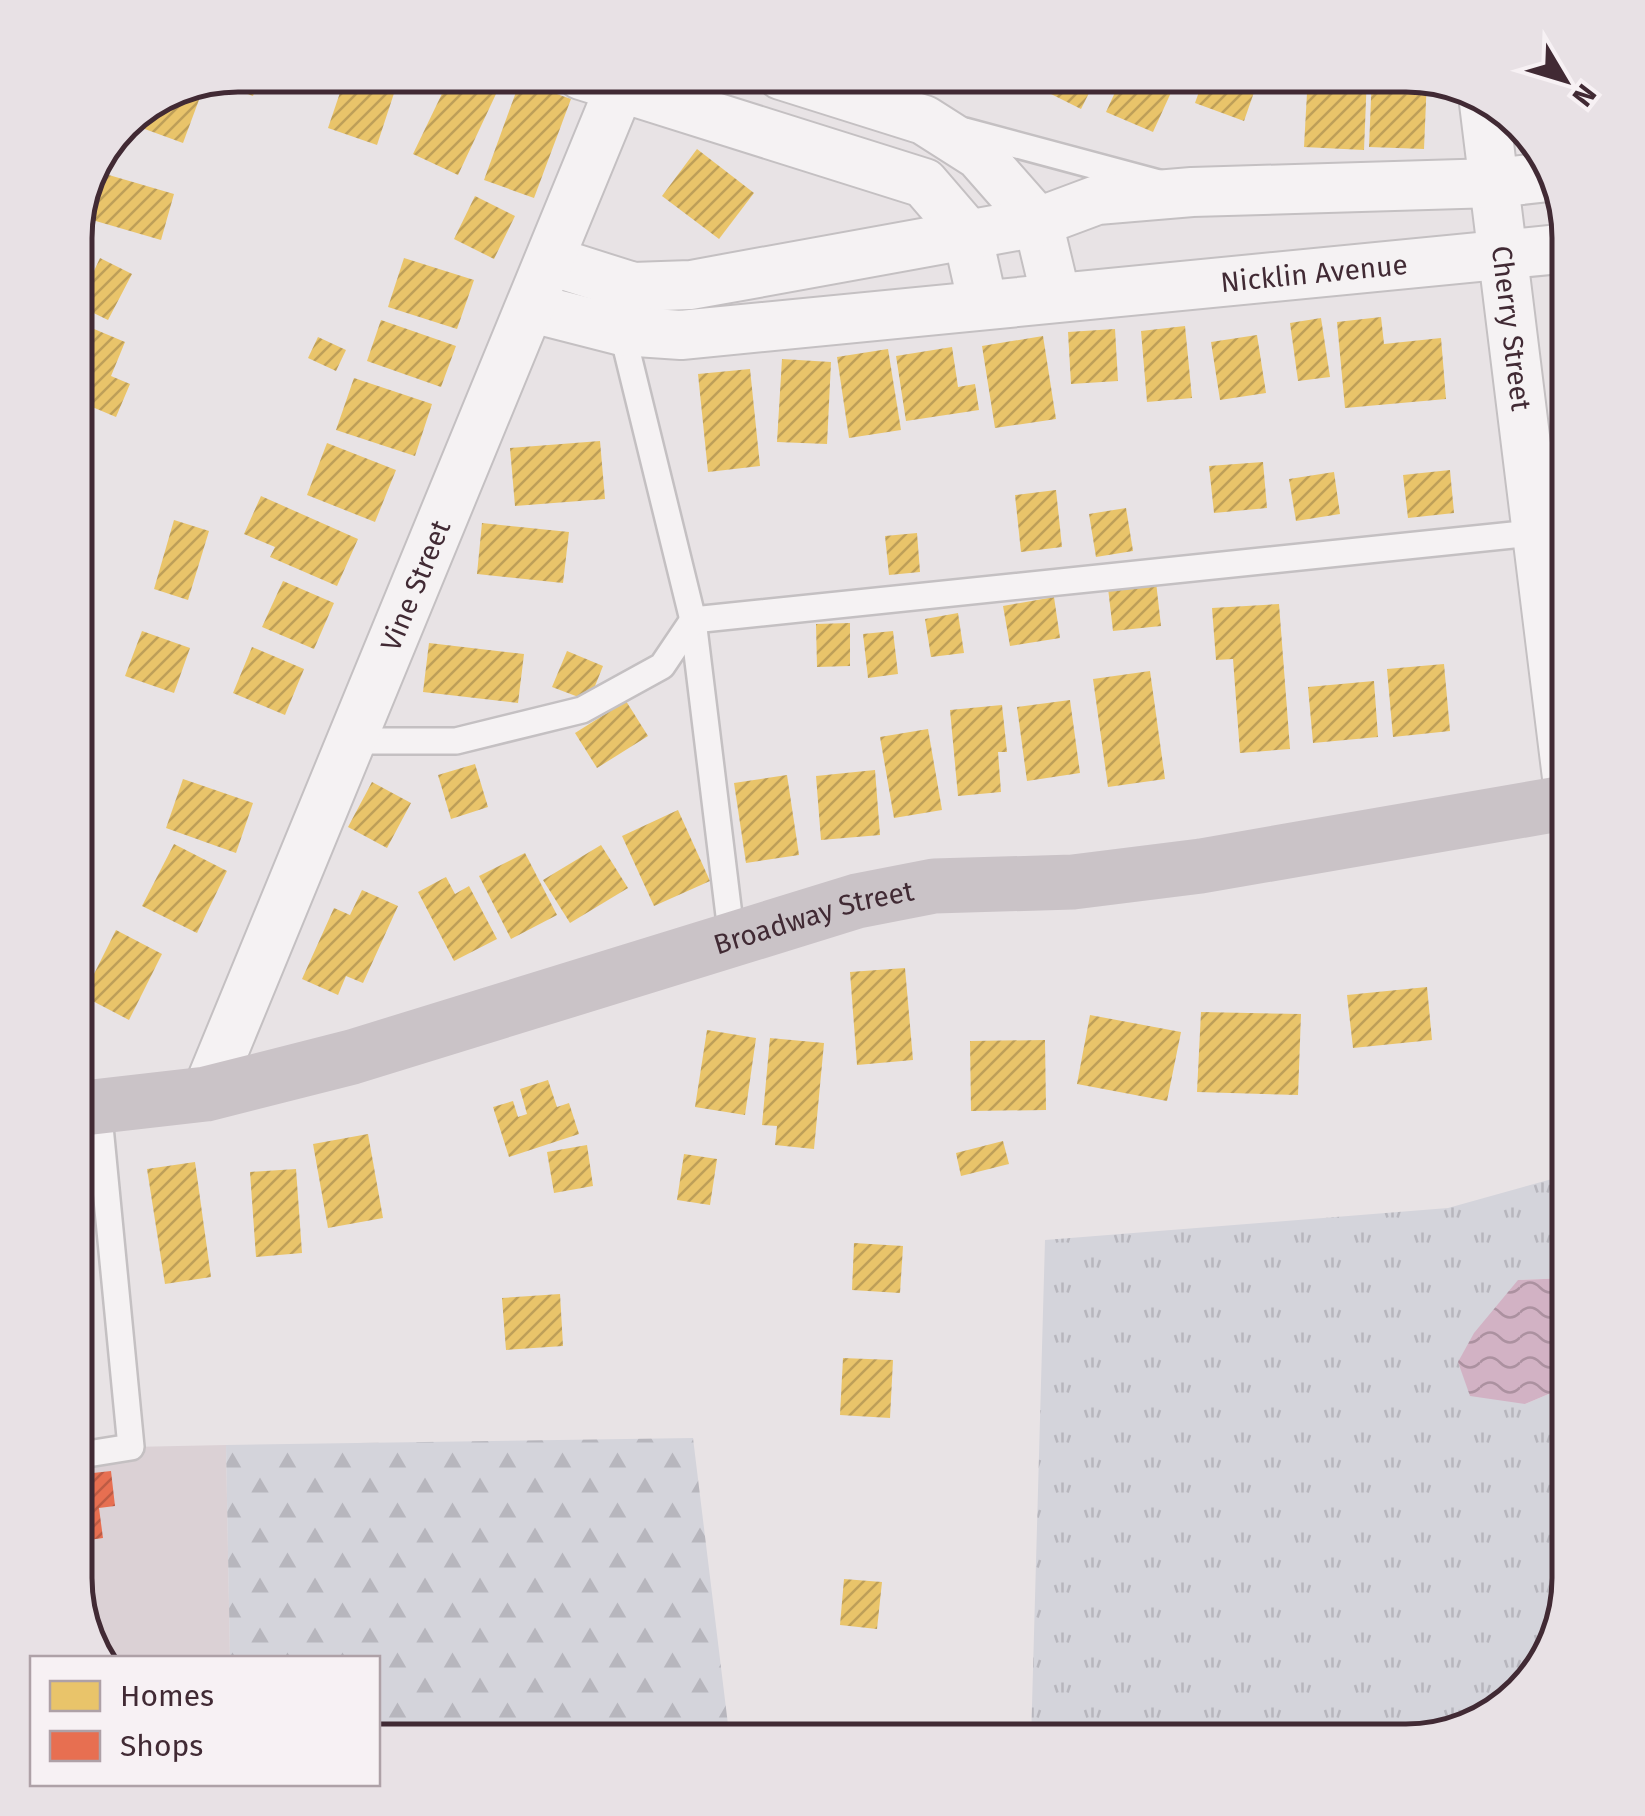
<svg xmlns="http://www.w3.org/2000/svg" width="1645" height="1816" viewBox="0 0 1645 1816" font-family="'Fira Sans',sans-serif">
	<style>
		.built { fill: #dbd1d5 }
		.grass { fill: url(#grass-tufts) }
		.forest { fill: url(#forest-firs) }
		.water { fill: url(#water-waves) }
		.homes { fill: url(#homes-hatch) }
		.shops { fill: url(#shops-hatch) }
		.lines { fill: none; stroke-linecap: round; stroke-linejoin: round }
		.service-casing { stroke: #c4c0c2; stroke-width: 30 }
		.minor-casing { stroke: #c4c0c2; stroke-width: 52 }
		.service { stroke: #f5f2f3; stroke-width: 25 }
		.minor { stroke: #f5f2f3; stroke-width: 48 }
		.secondary { stroke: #cac3c7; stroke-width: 55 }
		.labels { text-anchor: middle; stroke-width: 10; stroke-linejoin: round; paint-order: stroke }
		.street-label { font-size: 28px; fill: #412a34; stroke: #f7f1f4 }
		.rim { fill: none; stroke: #412a34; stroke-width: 5 }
	</style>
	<defs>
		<pattern id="grass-tufts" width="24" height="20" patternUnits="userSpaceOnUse" patternTransform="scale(2.5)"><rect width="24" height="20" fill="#d4d4db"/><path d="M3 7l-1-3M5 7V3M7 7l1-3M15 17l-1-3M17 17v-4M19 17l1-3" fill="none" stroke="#b7b6bd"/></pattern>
		<pattern id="forest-firs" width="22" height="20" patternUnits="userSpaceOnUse" patternTransform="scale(2.5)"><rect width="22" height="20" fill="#d4d4db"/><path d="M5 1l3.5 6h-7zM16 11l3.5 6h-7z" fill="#b7b6bd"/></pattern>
		<pattern id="water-waves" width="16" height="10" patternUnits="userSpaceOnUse" patternTransform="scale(2.5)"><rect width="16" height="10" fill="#d2b2c4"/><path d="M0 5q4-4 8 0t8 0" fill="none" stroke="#ac91a0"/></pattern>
		<pattern id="homes-hatch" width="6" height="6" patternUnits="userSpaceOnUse" patternTransform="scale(2.5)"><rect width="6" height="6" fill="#e9c46a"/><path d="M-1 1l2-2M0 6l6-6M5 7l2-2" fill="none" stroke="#be9f58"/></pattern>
		<pattern id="shops-hatch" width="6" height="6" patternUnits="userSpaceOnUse" patternTransform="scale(2.5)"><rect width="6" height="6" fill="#e76f51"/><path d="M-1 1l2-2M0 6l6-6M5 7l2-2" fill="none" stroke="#bd5b44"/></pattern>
	</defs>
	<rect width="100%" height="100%" fill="#e8e3e5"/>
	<path class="built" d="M226,1445L230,1658H103L75,1578V1456L131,1447Z"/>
	<path class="grass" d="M1570,1174V1278L1518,1280L1525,1404L1570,1385V1578L1553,1649L1506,1707L1407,1741H1031L1045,1240L1448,1208Z"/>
	<path class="forest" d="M693,1438L730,1741H378V1658H230L226,1445Z"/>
	<path class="water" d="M1570,1278V1385L1525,1404L1470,1396L1458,1362L1474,1333L1518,1280Z"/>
	<g class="homes">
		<path d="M238,75H261L253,96L217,83Z"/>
		<path d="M346,75H400L377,145L328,128Z"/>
		<path d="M451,75L496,94L458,175L413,154Z"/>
		<path d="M1043,75H1098L1081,109L1037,87Z"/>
		<path d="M1123,75H1179L1153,132L1106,112Z"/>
		<path d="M1205,75H1260L1244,121L1195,103Z"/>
		<path d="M1308,75H1367L1364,150L1304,147Z"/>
		<path d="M1372,75L1427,78L1424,149L1369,147Z"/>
		<path d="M520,81L571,99L534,198L484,180Z"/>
		<path d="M203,89L183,143L131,124L134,114Z"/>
		<path d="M697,149L754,193L719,239L662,196Z"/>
		<path d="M102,173L174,194L161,240L82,217Z"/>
		<path d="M475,196L515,216L494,259L454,239Z"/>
		<path d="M100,258L132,274L108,320L75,304V262L94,271Z"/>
		<path d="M404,258L474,280L457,329L388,307Z"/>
		<path d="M1381,317L1384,344L1441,338L1446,399L1345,408L1337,322Z"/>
		<path d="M1321,318L1330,377L1298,381L1290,323Z"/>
		<path d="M381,320L456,346L441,387L367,361Z"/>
		<path d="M75,321L125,342L111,376L130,384L116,417L78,401L86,381L75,376Z"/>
		<path d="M1185,326L1192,398L1147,402L1141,331Z"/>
		<path d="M1115,329L1118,381L1071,384L1068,332Z"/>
		<path d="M1257,335L1266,393L1220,400L1211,342Z"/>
		<path d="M1043,336L1056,419L995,428L982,346Z"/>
		<path d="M318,337L346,350L336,371L308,358Z"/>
		<path d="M952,347L958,387L975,384L979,410L906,421L896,356Z"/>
		<path d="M888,349L901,430L849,438L837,357Z"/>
		<path d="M782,359L831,362L827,444L777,442Z"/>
		<path d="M750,369L760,466L708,472L698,374Z"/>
		<path d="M354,378L432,404L415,456L336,430Z"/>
		<path d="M75,421L94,429L79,463L75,462Z"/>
		<path d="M600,441L605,499L515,506L510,448Z"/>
		<path d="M327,443L396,470L375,522L307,495Z"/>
		<path d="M1263,462L1267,508L1214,513L1209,466Z"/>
		<path d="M1450,470L1454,513L1408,518L1403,475Z"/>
		<path d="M1334,472L1340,514L1296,521L1289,479Z"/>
		<path d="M1056,490L1062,547L1021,552L1015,495Z"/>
		<path d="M261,496L358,539L337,586L270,557L275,547L244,534Z"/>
		<path d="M1126,508L1133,551L1096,557L1089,514Z"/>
		<path d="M174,520L209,531L188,600L154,589Z"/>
		<path d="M482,523L569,532L563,583L477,574Z"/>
		<path d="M917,533L920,572L889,575L885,536Z"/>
		<path d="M283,581L334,603L314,649L262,627Z"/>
		<path d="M1156,582L1161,626L1113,631L1108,588Z"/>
		<path d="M1054,597L1060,638L1010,646L1003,606Z"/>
		<path d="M1279,604L1290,749L1240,753L1233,659L1216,660L1212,608Z"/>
		<path d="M958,613L964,653L931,657L925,619Z"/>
		<path d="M850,623V666L817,667L816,624Z"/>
		<path d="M142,631L190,648L174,693L125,676Z"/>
		<path d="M893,631L898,674L868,678L863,634Z"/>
		<path d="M429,643L524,654L518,703L423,692Z"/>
		<path d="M252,647L304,669L285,715L233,693Z"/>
		<path d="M567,651L603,666L589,701L552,687Z"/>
		<path d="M1444,664L1450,731L1393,737L1387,669Z"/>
		<path d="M1150,671L1165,779L1108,787L1093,679Z"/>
		<path d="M1374,681L1378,737L1313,743L1308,687Z"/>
		<path d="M1070,700L1080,773L1027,781L1017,707Z"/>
		<path d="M626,701L648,736L597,768L575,733Z"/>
		<path d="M1002,705L1007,752H998L1001,792L958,796L950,710Z"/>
		<path d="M928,729L942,810L894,818L880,737Z"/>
		<path d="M475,764L488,807L451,819L438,775Z"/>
		<path d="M875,770L880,835L821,840L816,776Z"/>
		<path d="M787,775L799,855L746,863L734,783Z"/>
		<path d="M183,779L253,803L236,853L166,828Z"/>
		<path d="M372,782L411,803L387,848L348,827Z"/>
		<path d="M678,810L710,881L654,906L622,836Z"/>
		<path d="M174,844L227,871L197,933L142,906Z"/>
		<path d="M601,845L628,888L570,923L543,880Z"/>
		<path d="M525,853L557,915L511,939L479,876Z"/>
		<path d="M446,877L455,894L469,886L497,939L454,961L418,892Z"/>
		<path d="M362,890L398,906L363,983L346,976L338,995L302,979L334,908L350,915Z"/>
		<path d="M116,930L162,954L129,1020L83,996Z"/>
		<path d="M905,968L913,1060L857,1065L850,972Z"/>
		<path d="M1427,987L1432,1040L1353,1048L1347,995Z"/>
		<path d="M1201,1012L1301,1014L1298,1095L1197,1092Z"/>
		<path d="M1090,1015L1181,1032L1167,1101L1077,1084Z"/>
		<path d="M707,1030L756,1038L745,1115L695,1107Z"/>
		<path d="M770,1038L824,1043L814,1149L775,1145L777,1126L762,1125Z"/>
		<path d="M1045,1040L1046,1110L971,1111L970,1041Z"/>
		<path d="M548,1080L557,1107L569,1103L579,1134L509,1157L493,1107L513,1101L518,1117L527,1114L520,1089Z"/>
		<path d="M368,1134L383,1218L328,1228L313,1144Z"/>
		<path d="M1003,1141L1009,1164L961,1176L956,1153Z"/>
		<path d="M587,1145L593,1186L554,1193L547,1152Z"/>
		<path d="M684,1154L717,1159L710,1205L677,1200Z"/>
		<path d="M195,1162L211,1277L165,1284L147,1169Z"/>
		<path d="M296,1169L302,1253L256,1257L250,1172Z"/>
		<path d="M75,1212L85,1260L75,1262Z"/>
		<path d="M854,1243L903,1246L900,1293L852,1290Z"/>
		<path d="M560,1294L563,1346L506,1350L502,1298Z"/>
		<path d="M843,1358L893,1360L890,1418L840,1415Z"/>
		<path d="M84,1395L89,1437L75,1439V1397Z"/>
		<path d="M844,1579L882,1582L877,1629L840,1625Z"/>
	</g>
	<path class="shops" d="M111,1471L115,1506L99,1508L103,1538L75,1542V1475Z"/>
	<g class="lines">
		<defs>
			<g id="service">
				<path d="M965,131L1159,183"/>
				<path d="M622,331L693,620L732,940"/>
				<path d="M352,741H456L582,710L662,666L693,620L1570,529"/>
				<path d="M75,1456L131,1447L98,1106"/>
			</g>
			<g id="minor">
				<path d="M581,75L924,183L967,233L983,305"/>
				<path d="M781,75L924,120L979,155L1038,222L1056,297"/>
				<path id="s1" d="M1483,95L1570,802"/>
				<path d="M551,261L633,287L691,285L1038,222L1097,200L1192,192L1494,183L1549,177"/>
				<path id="s2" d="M532,308L622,331L681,335L1570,248"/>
				<path id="s3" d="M206,1094L625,75"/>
			</g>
		</defs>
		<use href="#service" class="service-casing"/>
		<use href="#minor" class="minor-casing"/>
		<use href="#service" class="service"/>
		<use href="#minor" class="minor"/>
		<path class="secondary" id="s4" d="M75,1109L206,1094L352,1057L857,901L934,886L1073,882L1201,866L1570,802"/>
	</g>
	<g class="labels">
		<g class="street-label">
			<text dy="10" stroke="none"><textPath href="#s2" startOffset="788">Nicklin Avenue</textPath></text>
			<text dy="10" stroke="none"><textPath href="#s1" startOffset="235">Cherry Street</textPath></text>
			<text dy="10" stroke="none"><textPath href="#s3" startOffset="550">Vine Street</textPath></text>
			<text dy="10" stroke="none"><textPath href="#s4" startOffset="765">Broadway Street</textPath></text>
		</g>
	</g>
	<path d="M0 0H1645V1816H0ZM238 92H1406A146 146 0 0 1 1552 238V1578A146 146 0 0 1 1406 1724H238A146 146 0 0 1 92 1578V238A146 146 0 0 1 238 92Z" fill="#e8e1e5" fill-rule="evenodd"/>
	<path class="rim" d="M238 92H1406A146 146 0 0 1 1552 238V1578A146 146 0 0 1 1406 1724H238A146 146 0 0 1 92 1578V238A146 146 0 0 1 238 92Z"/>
	<rect x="30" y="1656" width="350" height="130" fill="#f7f1f4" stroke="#aea1a7" stroke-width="2.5"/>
	<rect x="50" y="1681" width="50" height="30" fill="#e9c46a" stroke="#aea1a7" stroke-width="2.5"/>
	<text x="120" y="1706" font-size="30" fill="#412a34">Homes</text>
	<rect x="50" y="1731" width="50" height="30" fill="#e76f51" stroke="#aea1a7" stroke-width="2.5"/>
	<text x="120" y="1756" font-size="30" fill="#412a34">Shops</text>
	<g transform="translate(1565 80) rotate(128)" stroke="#f7f1f4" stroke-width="8" paint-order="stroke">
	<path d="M0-8L18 38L0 25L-18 38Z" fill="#412a34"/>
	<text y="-15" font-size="28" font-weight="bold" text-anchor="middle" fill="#412a34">N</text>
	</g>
</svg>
